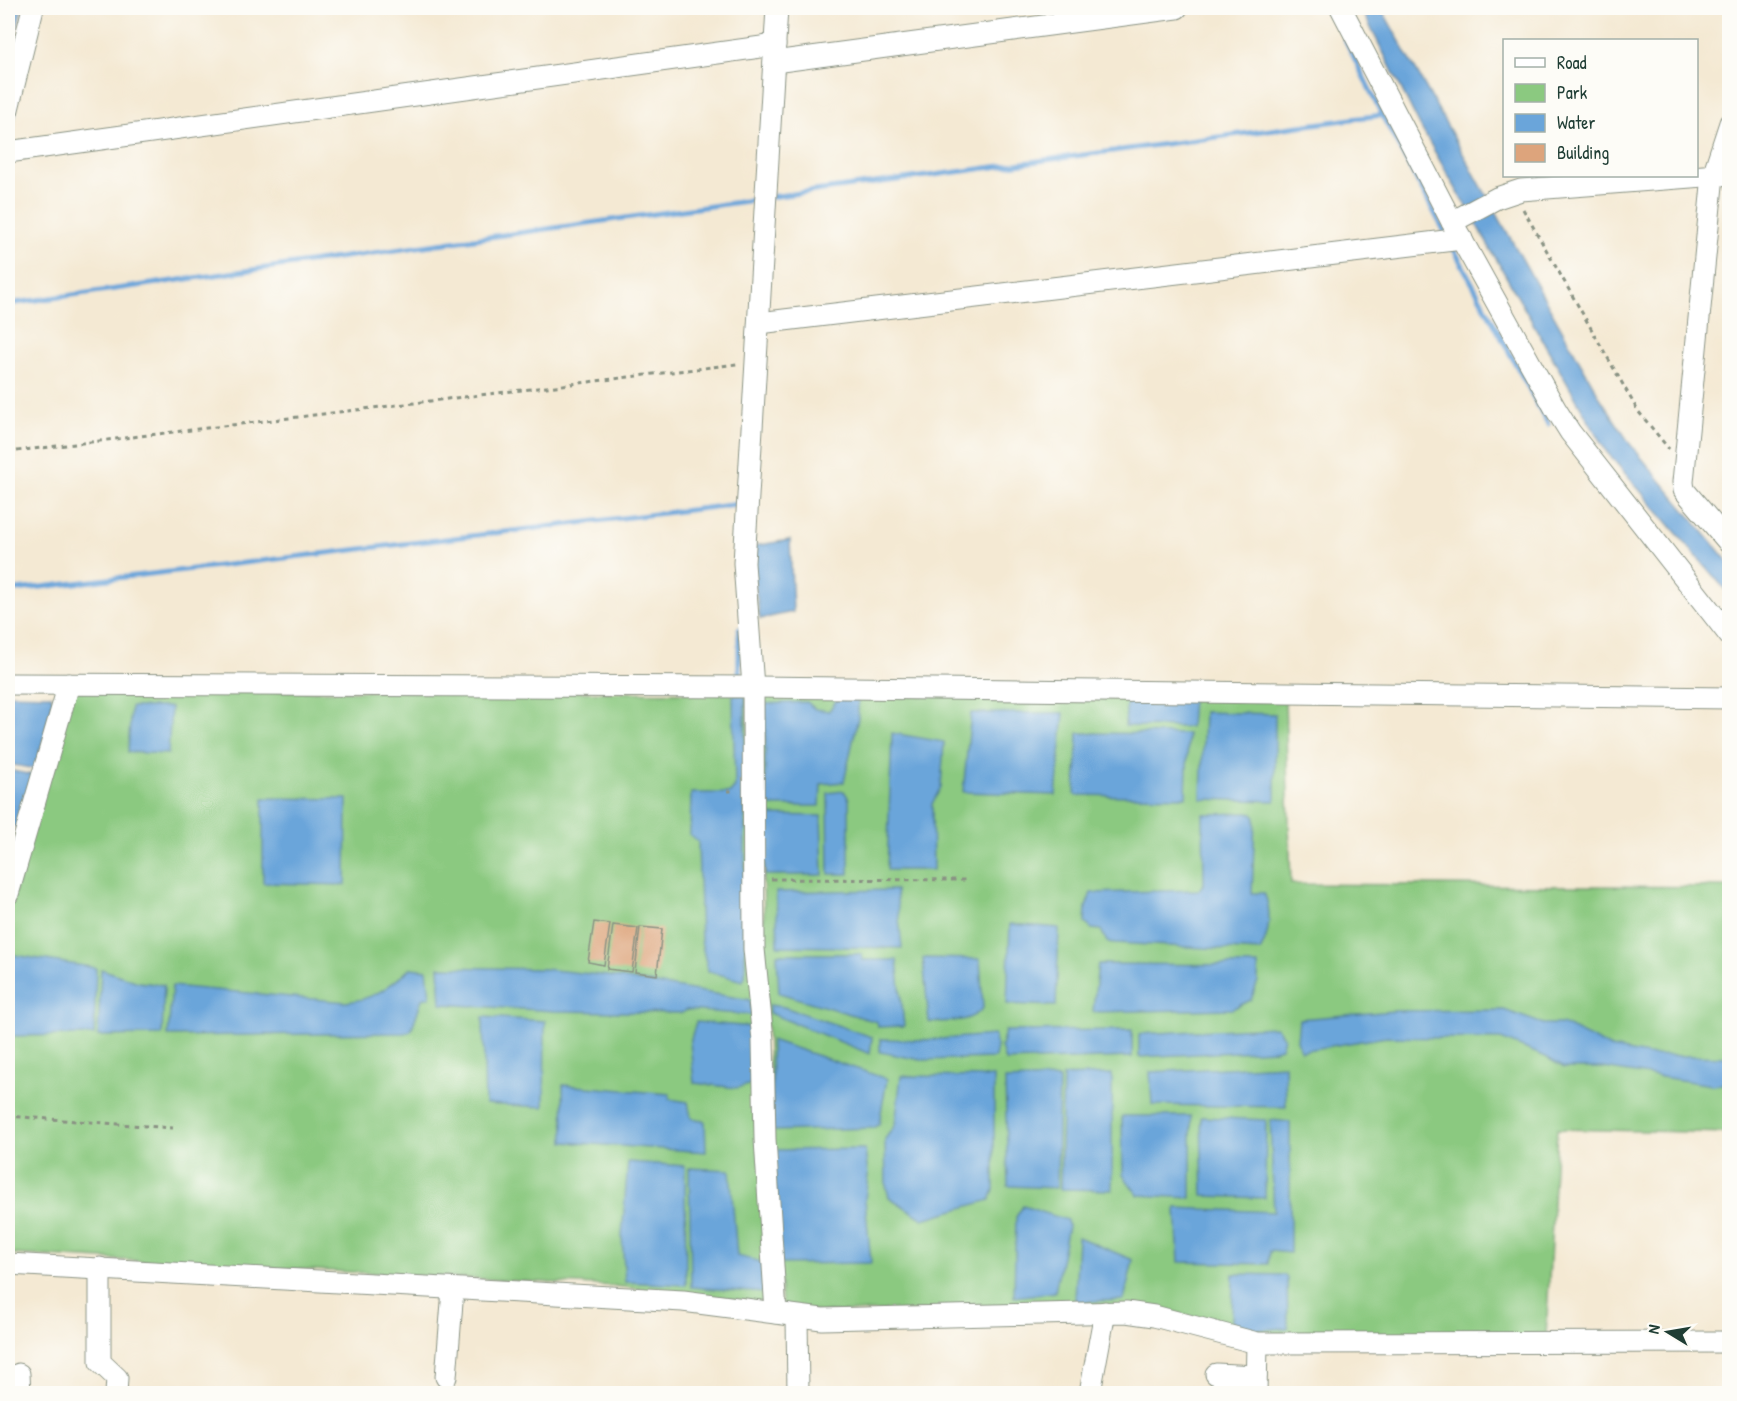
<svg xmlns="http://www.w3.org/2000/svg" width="1737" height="1401" viewBox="0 0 1737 1401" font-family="'Patrick Hand',sans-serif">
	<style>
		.green { fill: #8bc980; stroke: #55835a; stroke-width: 1.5 }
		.water { fill: #6aa5da; stroke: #447187; stroke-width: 1.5 }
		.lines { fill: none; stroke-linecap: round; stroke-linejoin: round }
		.stream { stroke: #6aa5da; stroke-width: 5 }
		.building { fill: #dda47c }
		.minor-casing { stroke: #8a9384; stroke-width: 23 }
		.path { stroke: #8a9384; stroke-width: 3; stroke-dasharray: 4.5 4.5; stroke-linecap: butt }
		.minor { stroke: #fff; stroke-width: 21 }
	</style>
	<rect width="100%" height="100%" fill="#fdfcf7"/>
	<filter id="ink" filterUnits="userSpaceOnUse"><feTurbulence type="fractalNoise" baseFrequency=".0167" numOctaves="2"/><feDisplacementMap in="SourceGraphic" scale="12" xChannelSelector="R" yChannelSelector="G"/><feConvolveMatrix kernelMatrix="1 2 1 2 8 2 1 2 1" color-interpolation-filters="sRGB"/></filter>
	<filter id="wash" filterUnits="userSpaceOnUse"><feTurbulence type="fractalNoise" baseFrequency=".008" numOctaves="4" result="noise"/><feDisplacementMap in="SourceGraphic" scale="24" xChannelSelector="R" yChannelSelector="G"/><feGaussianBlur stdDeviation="1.35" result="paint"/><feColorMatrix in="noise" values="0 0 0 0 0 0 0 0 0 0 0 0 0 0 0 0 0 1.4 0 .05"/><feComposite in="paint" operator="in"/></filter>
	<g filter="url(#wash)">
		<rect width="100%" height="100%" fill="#f4e9d3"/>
		<g class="green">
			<path d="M72,690L747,693L766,1303L613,1286L8,1254V915Z"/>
			<path d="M759,694L1285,701L1291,884L1729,887V1133L1557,1129L1546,1337L1259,1335L1158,1308L820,1312L782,1307L766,1011Z"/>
		</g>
		<g class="water">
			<path d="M8,8H22L9,60L8,59Z"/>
			<path d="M1361,8H1381L1601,399L1630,444L1729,563V594L1606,451L1420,126Z"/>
			<path d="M790,540L793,612L760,619L754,579V546Z"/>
			<path d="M8,694L51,695L53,701L36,769L8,764Z"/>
			<path d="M733,695H745V977L742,981L708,971L701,941L698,842L690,835L691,793H730L735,787Z"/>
			<path d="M838,698H858V718L844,782L821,784L820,806H765V704L807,702L815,709L829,711Z"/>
			<path d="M1127,698L1192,699L1190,727L1125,726Z"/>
			<path d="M131,707H171L168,754L128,752Z"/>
			<path d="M1204,712L1275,714V801L1201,799Z"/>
			<path d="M971,713H1064L1056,795L963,792Z"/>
			<path d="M892,733L944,742L941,787L932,804L933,870H887Z"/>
			<path d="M1078,733L1188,734L1186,797L1075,795Z"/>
			<path d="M8,770L34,775L17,827L8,824Z"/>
			<path d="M844,791L849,799V874H829L828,793Z"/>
			<path d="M263,798L347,799L346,885L263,883Z"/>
			<path d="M1252,813L1255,818L1252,893H1264C1272,910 1270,934 1260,951L1115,943L1107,942L1101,930L1092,929L1085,923L1086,907L1091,893L1199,890L1204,883L1203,814Z"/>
			<path d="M764,815L821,816L823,875H765Z"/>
			<path d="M896,890L902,948L778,946L776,892Z"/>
			<path d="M1010,924L1059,928L1056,1006L1007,1004Z"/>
			<path d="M8,954L96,968L94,1035L8,1036Z"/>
			<path d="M777,954H861L863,960H897L904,1026L878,1027L877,1022L779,993Z"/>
			<path d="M923,958L980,959L983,1008C969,1024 949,1021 929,1022Z"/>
			<path d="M1098,964L1258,965V981L1251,1000L1232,1009L1093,1012Z"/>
			<path d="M439,967L544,969L609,976L750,1000L752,1015L686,1010L682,1013L554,1011L441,1004Z"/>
			<path d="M411,968L427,970L430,997L422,999L411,1031L404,1033L168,1036L172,986L346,1002C374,1000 390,986 411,968Z"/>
			<path d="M101,969L138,982L164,985L162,1035L98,1036Z"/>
			<path d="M769,1005L784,1007L872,1037L870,1054L769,1013Z"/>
			<path d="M1504,1010L1543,1024H1562L1611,1048L1647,1055L1729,1057V1083L1712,1085L1604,1068H1564L1546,1057L1501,1039L1386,1037L1301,1051L1297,1040L1299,1019L1394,1011Z"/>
			<path d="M483,1017L545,1021L544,1107L485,1104Z"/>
			<path d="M696,1022L752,1027L756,1083L737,1088L694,1083L690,1042Z"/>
			<path d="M1276,1027L1284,1038L1281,1048L1275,1050L1139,1057V1034Z"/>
			<path d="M1132,1030V1057L1005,1061L1001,1047L1005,1031Z"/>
			<path d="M994,1035L997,1046L995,1058L921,1060L880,1052V1039L926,1040Z"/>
			<path d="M771,1040L887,1079L879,1124L874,1128L773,1131Z"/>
			<path d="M1285,1065L1286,1107L1152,1105L1150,1072Z"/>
			<path d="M1112,1074V1190L1060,1189L1063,1076Z"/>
			<path d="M901,1076L994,1077V1190L990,1200L923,1219L889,1197L886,1186L885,1139L895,1125Z"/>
			<path d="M1059,1078L1057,1188L1008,1186L1005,1080Z"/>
			<path d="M563,1085L670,1094L669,1099L688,1102L691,1118L705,1121L706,1152L564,1142Z"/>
			<path d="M1122,1116H1191V1198L1138,1195L1123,1175Z"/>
			<path d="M1201,1117L1266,1120L1265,1198L1203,1196Z"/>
			<path d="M1270,1120L1290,1122V1253L1270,1251L1268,1264L1179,1262L1176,1208L1274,1212Z"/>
			<path d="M865,1149L868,1176L865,1199L871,1263L780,1264L773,1150Z"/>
			<path d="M628,1162L685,1166L686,1285L625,1282L622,1236Z"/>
			<path d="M689,1168L730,1170L737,1256L762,1262L764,1293L691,1287Z"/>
			<path d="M1023,1206L1067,1220L1068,1226L1055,1292L1014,1297L1016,1217Z"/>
			<path d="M1078,1237L1133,1260L1124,1300L1075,1302Z"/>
			<path d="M1233,1274L1284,1275L1287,1278L1288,1328L1257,1330L1232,1322Z"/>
		</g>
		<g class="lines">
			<g class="stream">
				<path d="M1345,39L1382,115L1447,236"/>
				<path d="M8,137L14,113"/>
				<path d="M770,197L1382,115"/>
				<path d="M1451,244L1548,424"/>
				<path d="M8,304L761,199"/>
				<path d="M8,591L740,504"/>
				<path d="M739,629V683"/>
			</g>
		</g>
		<g id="blocks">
			<g class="building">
				<path d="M594,922L610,924L604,965L588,962Z"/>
				<path d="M613,925L638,928L632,972L607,969Z"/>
				<path d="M640,927L662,929L657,975L635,972Z"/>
			</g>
		</g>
	</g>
	<g filter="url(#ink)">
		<use href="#blocks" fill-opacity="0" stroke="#8a9384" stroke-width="1.5"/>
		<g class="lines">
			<defs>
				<g id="minor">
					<path d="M1341,8L1452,222L1555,408L1570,432L1730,636"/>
					<path d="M774,62L1177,8"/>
					<path d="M8,109L33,8"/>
					<path d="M1730,123L1713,175L1683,482L1684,490L1730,544"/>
					<path d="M8,152L775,45"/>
					<path d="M1452,222L1497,198L1521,190L1730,174"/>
					<path d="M759,323L1462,239"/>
					<path d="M8,684L753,687L1730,698"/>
					<path d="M8,894L69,684"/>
					<path d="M8,1264L683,1301L822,1319L1126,1312L1154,1316L1257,1343L1730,1342"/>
					<path d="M100,1268V1362L117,1378L116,1394"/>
					<path d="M776,1313L765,1139L763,1040L754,949L753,687L744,563L777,8"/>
					<path d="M797,1317L798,1394"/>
					<path d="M19,1374L20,1394"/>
					<path d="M1216,1374L1256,1376"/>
					<path d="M446,1377L453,1290"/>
					<path d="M1091,1387L1105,1312"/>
					<path d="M1256,1394L1257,1343"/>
				</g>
			</defs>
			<use href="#minor" class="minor-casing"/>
			<g class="path">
				<path d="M1523,209L1638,411L1669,449"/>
				<path d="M8,452L737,364"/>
				<path d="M727,791H736"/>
				<path d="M771,879L965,880"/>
				<path d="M8,1116L173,1128"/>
			</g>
			<use href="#minor" class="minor"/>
		</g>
	</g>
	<rect width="1737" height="1401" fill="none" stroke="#fdfcf7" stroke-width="30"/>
	<rect x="1503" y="39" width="195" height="138" fill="#fdfcf7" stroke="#a4b0a9" stroke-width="1.5"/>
	<rect x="1515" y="58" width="30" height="9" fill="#ffffff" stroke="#a4b0a9" stroke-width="1.5"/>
	<text x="1557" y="69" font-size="18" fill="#1f3d34">Road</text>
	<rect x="1515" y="84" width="30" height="18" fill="#8bc980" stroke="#a4b0a9" stroke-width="1.5"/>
	<text x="1557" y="99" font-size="18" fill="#1f3d34">Park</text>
	<rect x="1515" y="114" width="30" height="18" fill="#6aa5da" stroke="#a4b0a9" stroke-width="1.5"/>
	<text x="1557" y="129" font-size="18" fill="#1f3d34">Water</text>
	<rect x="1515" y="144" width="30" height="18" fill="#dda47c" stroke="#a4b0a9" stroke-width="1.5"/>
	<text x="1557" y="159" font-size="18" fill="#1f3d34">Building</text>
	<g transform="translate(1668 1332) rotate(281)" stroke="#fdfcf7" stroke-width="4.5" paint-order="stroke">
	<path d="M0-4.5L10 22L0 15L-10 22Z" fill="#1f3d34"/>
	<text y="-9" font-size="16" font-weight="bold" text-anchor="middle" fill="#1f3d34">N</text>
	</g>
</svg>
